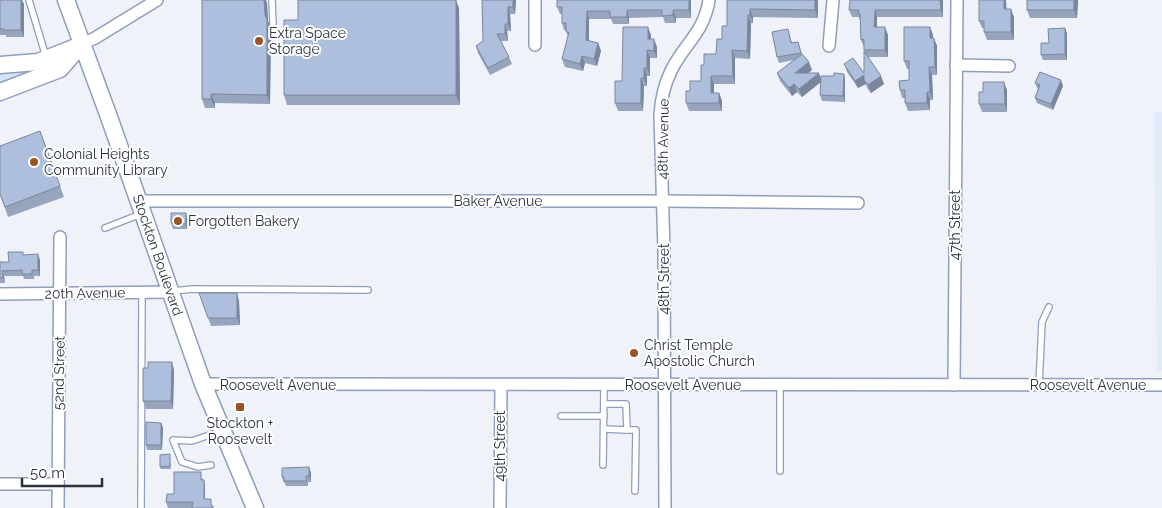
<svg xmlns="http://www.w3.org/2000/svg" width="1162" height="508" viewBox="0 0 1162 508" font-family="Raleway,sans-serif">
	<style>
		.built { fill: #e2ebfa }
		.green { fill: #d4e3fe }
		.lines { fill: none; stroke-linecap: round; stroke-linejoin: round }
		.lane-casing { stroke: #8e9ebb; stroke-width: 8 }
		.street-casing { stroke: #8e9ebb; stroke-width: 14 }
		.secondary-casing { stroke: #8e9ebb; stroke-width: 19 }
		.lane { stroke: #fff; stroke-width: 5.5 }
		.street { stroke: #fff; stroke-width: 11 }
		.secondary { stroke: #fff; stroke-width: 16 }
		.wall { fill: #96a4be }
		.shaded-wall { fill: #7a869b }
		.building { fill: #aebfdd; stroke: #7a869b }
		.poi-dot { fill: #985427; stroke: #fff; stroke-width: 2 }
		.labels { text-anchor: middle; stroke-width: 4; stroke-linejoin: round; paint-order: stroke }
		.poi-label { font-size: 14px; fill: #2b323e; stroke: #fff; text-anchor: start }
		.street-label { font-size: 14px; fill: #2b323e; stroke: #fff }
	</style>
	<rect width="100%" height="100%" fill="#eff3f9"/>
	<path class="built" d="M1154,112H1162V371H1157Z"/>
	<path class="green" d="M35,69L38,72L0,85V71Z"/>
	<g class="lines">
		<defs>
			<g id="lane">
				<path d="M29,0L46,57"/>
				<path d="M272,0L273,24"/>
				<path d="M105,228L141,214"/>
				<path d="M173,291L193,289L368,290"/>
				<path d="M780,385V471"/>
				<path d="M1039,385L1042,322L1049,307"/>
				<path d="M604,404H626L627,430H636L635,491"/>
				<path d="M561,416H604"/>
				<path d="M604,429L627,430"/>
				<path d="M211,465L198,467L182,462L173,440L192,441L221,431"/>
				<path d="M603,465L604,385"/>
				<path d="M141,508L142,293"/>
			</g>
			<g id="street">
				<path d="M82,44L95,38L157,0"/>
				<path d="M535,45V0"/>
				<path d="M829,46L833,0"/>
				<path d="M956,65L1009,66"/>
				<path d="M139,201H662L858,203"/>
				<path d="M0,294L171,292"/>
				<path d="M203,384L1162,385"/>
				<path d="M954,385L957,0"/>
				<path d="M0,484H58"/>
				<path d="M58,508L60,237"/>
				<path d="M500,508L501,385"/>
				<path d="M665,508L664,251L660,115C661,100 664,85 671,71C684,44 704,33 709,0"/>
			</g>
			<g id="secondary">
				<path d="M66,0L109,117L203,384L255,508"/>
				<path d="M0,65L38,62L76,47"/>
				<path d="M0,92L60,69L82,44"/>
			</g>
		</defs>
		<use href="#lane" class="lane-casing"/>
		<use href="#street" class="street-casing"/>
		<use href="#secondary" class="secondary-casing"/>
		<use href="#lane" class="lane"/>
		<use href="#street" class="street"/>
		<use href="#secondary" class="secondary"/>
	</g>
	<g class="wall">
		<path d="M264,0H266L267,3L268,21L271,28L270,104L215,103V108H205L202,99Z"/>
		<path d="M482,0H516L515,14H510L511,31H507L508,41H501L509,57L512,64L490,75L478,53L476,46L483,41Z"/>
		<path d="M691,0V18H676V23H665L663,17L629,18V24H613L611,19H589V41L598,43L601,51L597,66L585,63L583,71L565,67L562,59L568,37L566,30H564L562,23V14H560L557,7Z"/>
		<path d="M727,0H818V18L753,17V23H751L750,59L735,58V84H714V93H719L722,101V111H689L686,103L690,91L701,81L704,65L716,54L727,26Z"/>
		<path d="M943,0V17H877V27L888,35V57H868L884,84L871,93L867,88L866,84L858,88L847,72L844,64L864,73L865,52L864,47L861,40L860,20L859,17H852L849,10Z"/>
		<path d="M1027,0H1078L1077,18H1030L1027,10Z"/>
		<path d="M0,1L24,4V37H6V35H0Z"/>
		<path d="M459,8L460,105H287L284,95L298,20Z"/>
		<path d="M1006,9L1014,17V40H987L984,32V28H982L979,21Z"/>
		<path d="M930,27L933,35V38L937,46V75H932L933,100H930V110L908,111L905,103V98H902L900,90L909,80V69H907L904,61Z"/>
		<path d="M1065,28L1067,34V60H1043L1041,55L1049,43Z"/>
		<path d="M788,29L792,43L798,42L802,54L812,70L808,73L821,79L844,74L845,79V102L822,101L820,95L821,82L802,97L797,92L792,96L780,81L777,73L794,60L779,63L777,57Z"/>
		<path d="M651,35V39L657,47V58H650V76H647V86H644L643,111H618L615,103L622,81Z"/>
		<path d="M1035,83L1063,86L1053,110L1037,103L1035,98L1038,89L1037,88Z"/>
		<path d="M1007,90V112H982L979,104Z"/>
		<path d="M40,131L64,197L8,217L0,194Z"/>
		<path d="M188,219L187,229H173L171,223Z"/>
		<path d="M24,255L40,260V276H34V279H24L23,276H4L5,283H0V262H9Z"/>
		<path d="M199,293L239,301L240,325L211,326Z"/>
		<path d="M148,368L174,370L173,409H146L143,401Z"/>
		<path d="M161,423L163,428L162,450H147L146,445Z"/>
		<path d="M170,454V457L171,469H161L160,467Z"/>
		<path d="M309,467L311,473V482H308V486H286L285,483H284L282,477Z"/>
		<path d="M203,478V480L205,486V499L212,505L213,508H168L166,502L174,494Z"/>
	</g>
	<g class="shaded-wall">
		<path d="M21,0H22L24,4V37L21,30Z"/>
		<path d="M264,0H266L267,3L268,21L271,28L270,104L267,95Z"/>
		<path d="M456,0L459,8L460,105L456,95Z"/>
		<path d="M513,0H516L515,14L513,7Z"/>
		<path d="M689,0H691V18L689,10Z"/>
		<path d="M815,0H818V18L815,10Z"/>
		<path d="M940,0H943V17L941,10Z"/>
		<path d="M1004,0H1006L1007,17L1004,9Z"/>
		<path d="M1074,0H1078L1077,18L1074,10Z"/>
		<path d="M508,7L510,14L511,31L508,24Z"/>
		<path d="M750,9L753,17V23L750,15Z"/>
		<path d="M1011,9L1014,17V40L1011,32Z"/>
		<path d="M627,10L629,18V24L627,17Z"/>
		<path d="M673,10L676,18V23L673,15Z"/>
		<path d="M875,10L877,17V35L874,27Z"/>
		<path d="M587,11L589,19V48L586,40Z"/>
		<path d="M748,15L751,23L750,59L747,51Z"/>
		<path d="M505,24L507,31L508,41L505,34Z"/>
		<path d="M648,27L651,35V47L648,39Z"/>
		<path d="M885,27L888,35V57L885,50Z"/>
		<path d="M930,27L933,35V46L930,38Z"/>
		<path d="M1065,28L1067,34V60L1065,54Z"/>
		<path d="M934,38L937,46V75L935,67Z"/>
		<path d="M654,39L657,47V58L654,51Z"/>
		<path d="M598,43L601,51L597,66L594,59Z"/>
		<path d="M647,50L650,58V76L647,68Z"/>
		<path d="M732,50L735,58V84L733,76Z"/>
		<path d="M582,56L585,63L583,71L580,64Z"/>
		<path d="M809,62L812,70L798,81L795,73Z"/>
		<path d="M929,67L932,75L933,100L930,92Z"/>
		<path d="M644,68L647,76V86L644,78Z"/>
		<path d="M819,73L822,81L802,97L799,89Z"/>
		<path d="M844,74L845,79V102L843,96Z"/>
		<path d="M864,75V80L866,84L858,88L855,81Z"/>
		<path d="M711,76L714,84V101L711,93Z"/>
		<path d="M881,76L884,84L871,93L868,85Z"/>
		<path d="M641,78L644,86L643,111L641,103Z"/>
		<path d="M1061,80L1063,86L1053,110L1051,104Z"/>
		<path d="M1004,82L1007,90V112L1005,104Z"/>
		<path d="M794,84L797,92L792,96L789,88Z"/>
		<path d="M927,92L930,100V110L927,103Z"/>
		<path d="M719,93L722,101V111L719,103Z"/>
		<path d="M211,94L215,103V108L211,99Z"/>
		<path d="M186,213L188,219L187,229L186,224Z"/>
		<path d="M38,254L40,260V276L38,270Z"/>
		<path d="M2,271L4,276L5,283L3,277Z"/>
		<path d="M237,293L239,301L240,325L237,318Z"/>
		<path d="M172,362L174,370L173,409L171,401Z"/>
		<path d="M161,423L163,428L162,450L161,445Z"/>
		<path d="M309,467L311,473V482L309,476Z"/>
		<path d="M204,480L205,486V505L204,499Z"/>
	</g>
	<g class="building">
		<path d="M4,0H21V30H4V29H0V1Z"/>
		<path d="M202,0H264L265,15L267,19V95L211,94V99H202Z"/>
		<path d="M298,0H456V95H284V20H298Z"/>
		<path d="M482,0H513V7H508V24H505V34H497L509,57L488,68L476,46L483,41Z"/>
		<path d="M557,0H689V10H673V15L662,16V10H627V17H610V11H587L586,40L598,43L594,59L582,56L580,64L562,59L569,32H566V23H562V7H557Z"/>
		<path d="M727,0H815V10L750,9V15H748L747,51L732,50L733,76H711V93H719V103H686V91H690V81H701V65H704V54H716L717,39H722V26H727Z"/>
		<path d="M850,0H940L941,10H875L874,27H885V50H864V39L861,40L860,14H858L859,10H849Z"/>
		<path d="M979,0H1004V9H1011V32H984V21H979Z"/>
		<rect x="1027" y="0" width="47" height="10"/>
		<path d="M623,27H648V39H654V51L647,50V68H644V78H641V103H615V81H622Z"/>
		<path d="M904,27H930V38H934L935,67H929L930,92H927V103H905V90H900L899,81L909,80V61H904Z"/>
		<path d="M1065,28V54L1041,55V43H1049L1048,29Z"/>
		<path d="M788,29L791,43L798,42L801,53L777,57L772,32Z"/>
		<path d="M864,51L881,76L868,85L864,80V75L855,81L844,64L853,58L864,73Z"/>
		<path d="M802,54L809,62L795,73H819L799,89L794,84L789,88L777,73Z"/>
		<path d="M1040,72L1061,80L1051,104L1035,98L1040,85L1035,83Z"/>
		<path d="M834,73L844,74L843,96L820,95L821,76H834Z"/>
		<path d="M983,82H1004L1005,104H979V92H983Z"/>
		<path d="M40,131L60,186L5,207L0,194V146Z"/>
		<path d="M171,213H186V224L171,223Z"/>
		<path d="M8,252H23V255L38,254V270H32V274H22V270L2,271L3,277L0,278V262H9Z"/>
		<path d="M199,293H237V318H208Z"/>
		<path d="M148,362H172L171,401H143V368H148Z"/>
		<path d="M146,422L161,423V445H146Z"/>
		<path d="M170,454V466L160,467V455Z"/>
		<path d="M309,467V476H306V481H284V477H282V468Z"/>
		<path d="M174,472H201V480H204V499H211V506H213V508H192L193,502H166L167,494H174Z"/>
	</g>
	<g class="poi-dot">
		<circle cx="259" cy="41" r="5"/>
		<circle cx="34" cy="162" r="5"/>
		<circle cx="178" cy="221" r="5"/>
		<circle cx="634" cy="353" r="5"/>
		<rect x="235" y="402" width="10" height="10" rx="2.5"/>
	</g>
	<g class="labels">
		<g class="poi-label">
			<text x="269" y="38">Extra Space<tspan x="269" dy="16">Storage</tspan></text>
			<text x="44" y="159">Colonial Heights<tspan x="44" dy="16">Community Library</tspan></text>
			<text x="188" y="226">Forgotten Bakery</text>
			<text x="644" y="350">Christ Temple<tspan x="644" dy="16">Apostolic Church</tspan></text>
			<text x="240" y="428" text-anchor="middle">Stockton +<tspan x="240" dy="16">Roosevelt</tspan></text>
		</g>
		<g class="street-label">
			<text transform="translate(663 139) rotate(-89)" y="5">48th Avenue</text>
			<text x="498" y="206">Baker Avenue</text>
			<text transform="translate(955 225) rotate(-90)" y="5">47th Street</text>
			<text transform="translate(158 255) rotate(71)" y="5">Stockton Boulevard</text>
			<text transform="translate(664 279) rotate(-90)" y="5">48th Street</text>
			<text transform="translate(85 293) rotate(-1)" y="5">20th Avenue</text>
			<text transform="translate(59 373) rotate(-89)" y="5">52nd Street</text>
			<text x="278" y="390">Roosevelt Avenue</text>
			<text x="683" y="390">Roosevelt Avenue</text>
			<text x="1088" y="390">Roosevelt Avenue</text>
			<text transform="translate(500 446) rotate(-90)" y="5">49th Street</text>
		</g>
	</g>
	<path d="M22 478v8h80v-8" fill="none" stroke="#2b323e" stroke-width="2.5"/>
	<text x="30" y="478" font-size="15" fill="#2b323e" stroke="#ffffff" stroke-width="4" paint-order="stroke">50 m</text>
</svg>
